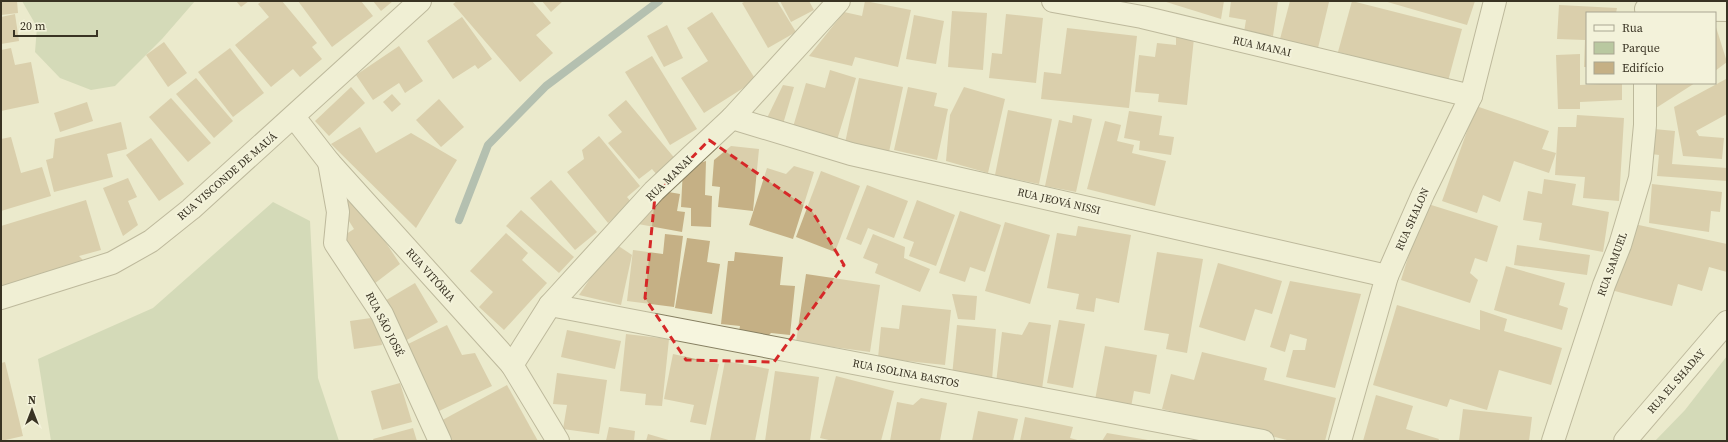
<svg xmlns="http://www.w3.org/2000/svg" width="1728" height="442" viewBox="0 0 1728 442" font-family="'Source Serif 4',serif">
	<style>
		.green { fill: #b9c8a0 }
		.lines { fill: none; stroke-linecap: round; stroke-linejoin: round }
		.stream { stroke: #728e8e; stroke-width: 8 }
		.building { fill: #c5b085 }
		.minor-casing { stroke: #867f61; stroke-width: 24 }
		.minor { stroke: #f6f5de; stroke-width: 22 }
		.marked { fill: none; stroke: #d62828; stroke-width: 3; stroke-dasharray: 8 5; stroke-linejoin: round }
		.labels { text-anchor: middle; stroke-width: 4; stroke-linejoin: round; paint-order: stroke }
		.street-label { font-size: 11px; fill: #393323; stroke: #f3f2da }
	</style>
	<rect width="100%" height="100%" fill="#ebeacc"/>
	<g class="green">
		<path d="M22,1H195L162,39L115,86L91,90L60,78L35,52L37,27Z"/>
		<path d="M273,202L310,221L318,378L339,441H51L38,359L153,308Z"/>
		<path d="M1727,356V441H1655L1685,410Z"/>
	</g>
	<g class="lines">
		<path class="stream" d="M459,220L488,145L546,86L659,1"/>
	</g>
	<g class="building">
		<path d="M1,1H17L18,13L1,15Z"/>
		<path d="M236,1H249L241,7Z"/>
		<path d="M262,1H282L317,43L312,47L322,59L300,77L293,69L271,87L235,45L269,17L258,4Z"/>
		<path d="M298,1H361L373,16L332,47Z"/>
		<path d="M373,1H393L381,11Z"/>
		<path d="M457,1H532L551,23L536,35L553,53L520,82L453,4Z"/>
		<path d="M542,1H563L551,12Z"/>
		<path d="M746,1H777L796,32L768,48L742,3Z"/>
		<path d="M780,1H809L814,10L791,22Z"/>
		<path d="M865,1L911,10L898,67L855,57L852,66L809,56L844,12L862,16Z"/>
		<path d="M1163,1H1224L1221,19Z"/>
		<path d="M1231,1H1278L1273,36L1244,32L1246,20L1229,17Z"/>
		<path d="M1290,1L1329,2L1318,48L1280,39Z"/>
		<path d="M1352,1L1462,29L1448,81L1338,52Z"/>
		<path d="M1384,1H1475L1467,25Z"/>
		<path d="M1559,5L1617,8L1616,13H1587V67H1584L1585,40L1557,39Z"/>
		<path d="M952,11L987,13L983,70L948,67Z"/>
		<path d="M712,12L756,80L704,113L681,78L708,61L687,28Z"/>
		<path d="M15,14L19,41L1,44V17Z"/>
		<path d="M1006,14L1043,18L1036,83L989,78L992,53L1002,54Z"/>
		<path d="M914,15L944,21L936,64L906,59Z"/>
		<path d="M462,17L492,59L478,69L475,65L453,79L427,41Z"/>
		<path d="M1715,24L1727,62L1715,71Z"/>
		<path d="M667,25L683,58L664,67L647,36Z"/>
		<path d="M1067,28L1137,36L1129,108L1041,99L1044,72L1061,74Z"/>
		<path d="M1176,36L1194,38L1187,105L1158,102L1159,94L1135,92L1139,55L1155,57L1157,43L1176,45Z"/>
		<path d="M164,42L187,73L168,87L146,55Z"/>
		<path d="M399,46L423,81L405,93L399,83L373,100L356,75Z"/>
		<path d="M11,48L15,65L31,62L39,103L1,111V50Z"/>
		<path d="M230,48L264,93L233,117L198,72Z"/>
		<path d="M1580,54V85L1622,83V100L1580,102V109H1558L1556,55Z"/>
		<path d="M652,56L697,129L670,145L625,72Z"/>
		<path d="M830,70L856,78L837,140L793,127L806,83L825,88Z"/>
		<path d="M196,78L233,121L214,138L176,94Z"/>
		<path d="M859,78L903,87L889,152L845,143Z"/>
		<path d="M1726,79L1727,114L1696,131L1699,136L1724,138L1722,159L1683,156L1674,107Z"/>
		<path d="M1656,83H1695L1656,108Z"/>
		<path d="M783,85L794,87L783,124L767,118Z"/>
		<path d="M351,87L365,103L329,136L315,121Z"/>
		<path d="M908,87L937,93L934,106L948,109L937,160L894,150Z"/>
		<path d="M964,87L1005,99L988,173L946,161L950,115Z"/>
		<path d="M392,94L401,104L392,112L383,102Z"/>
		<path d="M171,98L211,143L188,162L149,117Z"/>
		<path d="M439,99L464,127L441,147L416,120Z"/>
		<path d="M626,100L677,161L658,176L652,169L639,179L608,143L622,132L608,115Z"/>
		<path d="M87,102L93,121L60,132L54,113Z"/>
		<path d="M1476,106L1549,131L1542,149L1556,153L1549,173L1514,161L1500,202L1483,195L1477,213L1442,201Z"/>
		<path d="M1008,110L1052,119L1039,184L995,175Z"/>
		<path d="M1129,111L1162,116L1159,135L1174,137L1171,155L1139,150L1140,141L1124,138Z"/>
		<path d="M1073,115L1092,119L1076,192L1045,186L1059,120L1072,123Z"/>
		<path d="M1577,115L1624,118L1619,201L1583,198L1585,177L1555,175L1558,127H1576Z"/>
		<path d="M1105,121L1121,125L1117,141L1134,145L1132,153L1166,161L1155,206L1087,189Z"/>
		<path d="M121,122L127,149L107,154L113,177L54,192L46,160L53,158L55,139Z"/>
		<path d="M360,127L376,153L411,133L457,160L416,228L331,144Z"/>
		<path d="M1654,129L1675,131L1672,164L1727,168V181L1657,176L1659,155L1651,154Z"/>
		<path d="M599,136L640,186L627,197L632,203L608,223L567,172L584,159L582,150Z"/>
		<path d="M11,137L21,173L42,167L51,196L1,211V139Z"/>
		<path d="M151,138L184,184L159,201L126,155Z"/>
		<path d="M731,146L759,149L753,211L718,207L720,187L712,186L714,160Z"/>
		<path d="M706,161L705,195L712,196L711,227L691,226V208L681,207L683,168Z"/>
		<path d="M794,166L814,172L793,239L749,225L767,168L786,174Z"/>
		<path d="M821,171L860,186L835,252L796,237Z"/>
		<path d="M128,178L137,197L128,201L138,225L123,236L103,188Z"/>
		<path d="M1544,179L1576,184L1572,205L1609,212L1603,252L1539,240L1542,223L1523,220L1528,191L1542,194Z"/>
		<path d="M551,180L597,232L575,250L530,198Z"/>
		<path d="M1652,184L1722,192L1720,212L1711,211L1709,232L1649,223Z"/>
		<path d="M867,185L908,201L894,238L868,228L861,245L846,239Z"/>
		<path d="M663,191L680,194L677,211L685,212L682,232L638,224Z"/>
		<path d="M355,196L400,264L370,287L340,238L354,229L339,205Z"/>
		<path d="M86,200L101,250L79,256L86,263L1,289V226Z"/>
		<path d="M917,200L955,215L936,266L909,256L914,242L903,238Z"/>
		<path d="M1425,203L1498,226L1487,262L1475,258L1470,273L1478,280L1470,303L1401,280Z"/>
		<rect x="1726" y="206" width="1" height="18"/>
		<path d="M521,210L574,257L559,273L506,226Z"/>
		<path d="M960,211L1001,225L985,272L970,267L965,282L939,273Z"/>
		<path d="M1005,222L1050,235L1030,304L985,291Z"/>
		<path d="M1634,224L1727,244V272L1709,267L1702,291L1678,284L1672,306L1611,290Z"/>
		<path d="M1078,226L1131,235L1119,303L1096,298L1094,312L1076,309L1079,294L1047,288L1057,233L1076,236Z"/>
		<path d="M506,233L528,253L522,260L547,283L504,330L479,307L493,292L470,271Z"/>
		<path d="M665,234L683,236L674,307L627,301L633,250L663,254Z"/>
		<path d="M873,234L905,247L904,258L930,269L920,292L875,273L878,264L863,258Z"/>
		<path d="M687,238L710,241L707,262L720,264L712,314L675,308Z"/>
		<path d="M614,243L632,255L621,305L579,295Z"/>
		<path d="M1517,245L1590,255L1587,275L1514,265Z"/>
		<path d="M735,252L783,257L780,285L795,286L790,335L771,333L764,340L738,337L740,326L721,324L728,261H734Z"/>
		<path d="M1157,252L1203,259L1187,353L1166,349L1169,334L1144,330Z"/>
		<path d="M1218,263L1282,281L1272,314L1255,309L1245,341L1199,327Z"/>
		<path d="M1506,266L1565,283L1559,305L1568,308L1562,330L1494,310Z"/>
		<path d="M806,274L880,285L870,352L796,342Z"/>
		<path d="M1290,281L1361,294L1335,388L1286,377L1293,350H1305L1307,339L1290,334L1285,352L1270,347Z"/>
		<path d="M415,283L438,322L405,341L383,302Z"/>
		<path d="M952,294L977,296L975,320L958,319Z"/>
		<path d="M902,305L951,310L945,365L878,358L881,327L899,329Z"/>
		<path d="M1397,305L1480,330V310L1507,319L1504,331L1562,348L1551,385L1499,370L1487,410L1450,399L1447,407L1373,385Z"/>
		<path d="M378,317L382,345L354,349L350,321Z"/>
		<path d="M1059,320L1085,324L1073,388L1047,383Z"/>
		<path d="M1029,322L1051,325L1042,389L996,383L1002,332L1022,335Z"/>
		<path d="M447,325L462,355L475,353L492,386L439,411L406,345Z"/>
		<path d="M957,325L996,329L992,380L952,376Z"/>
		<path d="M567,330L621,341L615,369L561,357Z"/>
		<path d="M626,334L669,339L662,406L645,405L646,394L620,391Z"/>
		<path d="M1105,346L1157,355L1150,394L1134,391L1131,407L1095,400Z"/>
		<path d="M1202,352L1267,368L1264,380L1336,398L1325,441H1291L1162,409L1171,374L1194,380Z"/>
		<path d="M673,354L719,364L706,425L690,422L694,405L664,399Z"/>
		<path d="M725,361L769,369L755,441L710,440Z"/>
		<path d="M5,362L23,436L1,441V363Z"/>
		<path d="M775,371L819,377L810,441H765Z"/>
		<path d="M557,373L607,380L599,434L563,429L567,405L553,404Z"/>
		<path d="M836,376L894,391L881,441H833L820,438Z"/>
		<path d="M400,383L412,422L382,430L371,391Z"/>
		<path d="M507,385L538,441H447L437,423Z"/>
		<path d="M1376,395L1413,406L1406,429L1439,439L1438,441H1363Z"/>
		<path d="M921,398L947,403L940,441H890L897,402L913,405Z"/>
		<path d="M1463,409L1532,417L1529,441H1459Z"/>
		<path d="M978,411L1018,419L1013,441H972Z"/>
		<path d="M1025,417L1073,427L1070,438L1081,441H1020Z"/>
		<path d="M609,427L635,431L634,441H606Z"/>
		<path d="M413,428L417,441H374L373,439Z"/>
		<path d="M1107,433L1148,440V441H1102Z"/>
		<path d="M648,434L672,441H646Z"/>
	</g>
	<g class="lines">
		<defs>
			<g id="minor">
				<path d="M1053,1L1142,17L1471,96"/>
				<path d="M1646,9L1727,10"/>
				<path d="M294,117L329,162L512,365L558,441"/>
				<path d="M732,118L851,154L1387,276"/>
				<path d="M329,162L338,212L335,243L382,314L440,441"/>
				<path d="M1,298L112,263L151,241L191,209L420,1"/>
				<path d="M550,305L1263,441"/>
				<path d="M512,365L550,305L654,191L732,118L839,1"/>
				<path d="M1340,441L1387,276L1423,194L1471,96L1495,1"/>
				<path d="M1553,441L1604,285L1620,245L1640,178L1645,125V83"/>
				<path d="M1625,441L1727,322"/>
			</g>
		</defs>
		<use href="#minor" class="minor-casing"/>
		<use href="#minor" class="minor"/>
	</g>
	<path d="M0 0H1728V442H0ZM709,140L812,211L844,265L774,362L686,360L645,298L655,196Z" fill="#ebeacc" fill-opacity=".55" fill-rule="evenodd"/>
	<path class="marked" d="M709,140L812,211L844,265L774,362L686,360L645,298L655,196Z"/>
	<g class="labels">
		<g class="street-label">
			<text transform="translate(1262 46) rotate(13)" y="4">RUA MANAI</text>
			<text transform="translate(227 176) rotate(-41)" y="4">RUA VISCONDE DE MAUÁ</text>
			<text transform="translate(669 178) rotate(-44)" y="4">RUA MANAI</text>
			<text transform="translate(1059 201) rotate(13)" y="4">RUA JEOVÁ NISSI</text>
			<text transform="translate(1412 219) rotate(-66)" y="4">RUA SHALON</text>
			<text transform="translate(1612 264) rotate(-70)" y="4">RUA SAMUEL</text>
			<text transform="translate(431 275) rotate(48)" y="4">RUA VITÓRIA</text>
			<text transform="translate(385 324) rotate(63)" y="4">RUA SÃO JOSÉ</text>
			<text transform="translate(906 373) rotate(11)" y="4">RUA ISOLINA BASTOS</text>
			<text transform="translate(1676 381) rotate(-49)" y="4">RUA EL SHADAY</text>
		</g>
	</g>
	<rect width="1728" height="442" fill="none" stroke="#393323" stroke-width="4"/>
	<rect x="1586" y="12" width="130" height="72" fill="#f3f2da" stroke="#a9a691"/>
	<rect x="1594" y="25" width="20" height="6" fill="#f6f5de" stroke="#a9a691"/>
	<text x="1622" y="32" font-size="12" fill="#393323">Rua</text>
	<rect x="1594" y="42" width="20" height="12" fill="#b9c8a0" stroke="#a9a691"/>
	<text x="1622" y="52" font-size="12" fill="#393323">Parque</text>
	<rect x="1594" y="62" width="20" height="12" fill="#c5b085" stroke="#a9a691"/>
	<text x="1622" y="72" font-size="12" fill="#393323">Edifício</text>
	<g transform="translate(32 410)" stroke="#f3f2da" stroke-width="3" paint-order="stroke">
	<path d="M0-3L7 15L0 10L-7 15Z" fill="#393323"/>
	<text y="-6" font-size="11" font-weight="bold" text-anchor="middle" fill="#393323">N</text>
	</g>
	<path d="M14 30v6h83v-6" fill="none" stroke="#393323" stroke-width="2"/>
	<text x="20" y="30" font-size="12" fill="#393323" stroke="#f3f2da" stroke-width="3" paint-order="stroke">20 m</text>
</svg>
